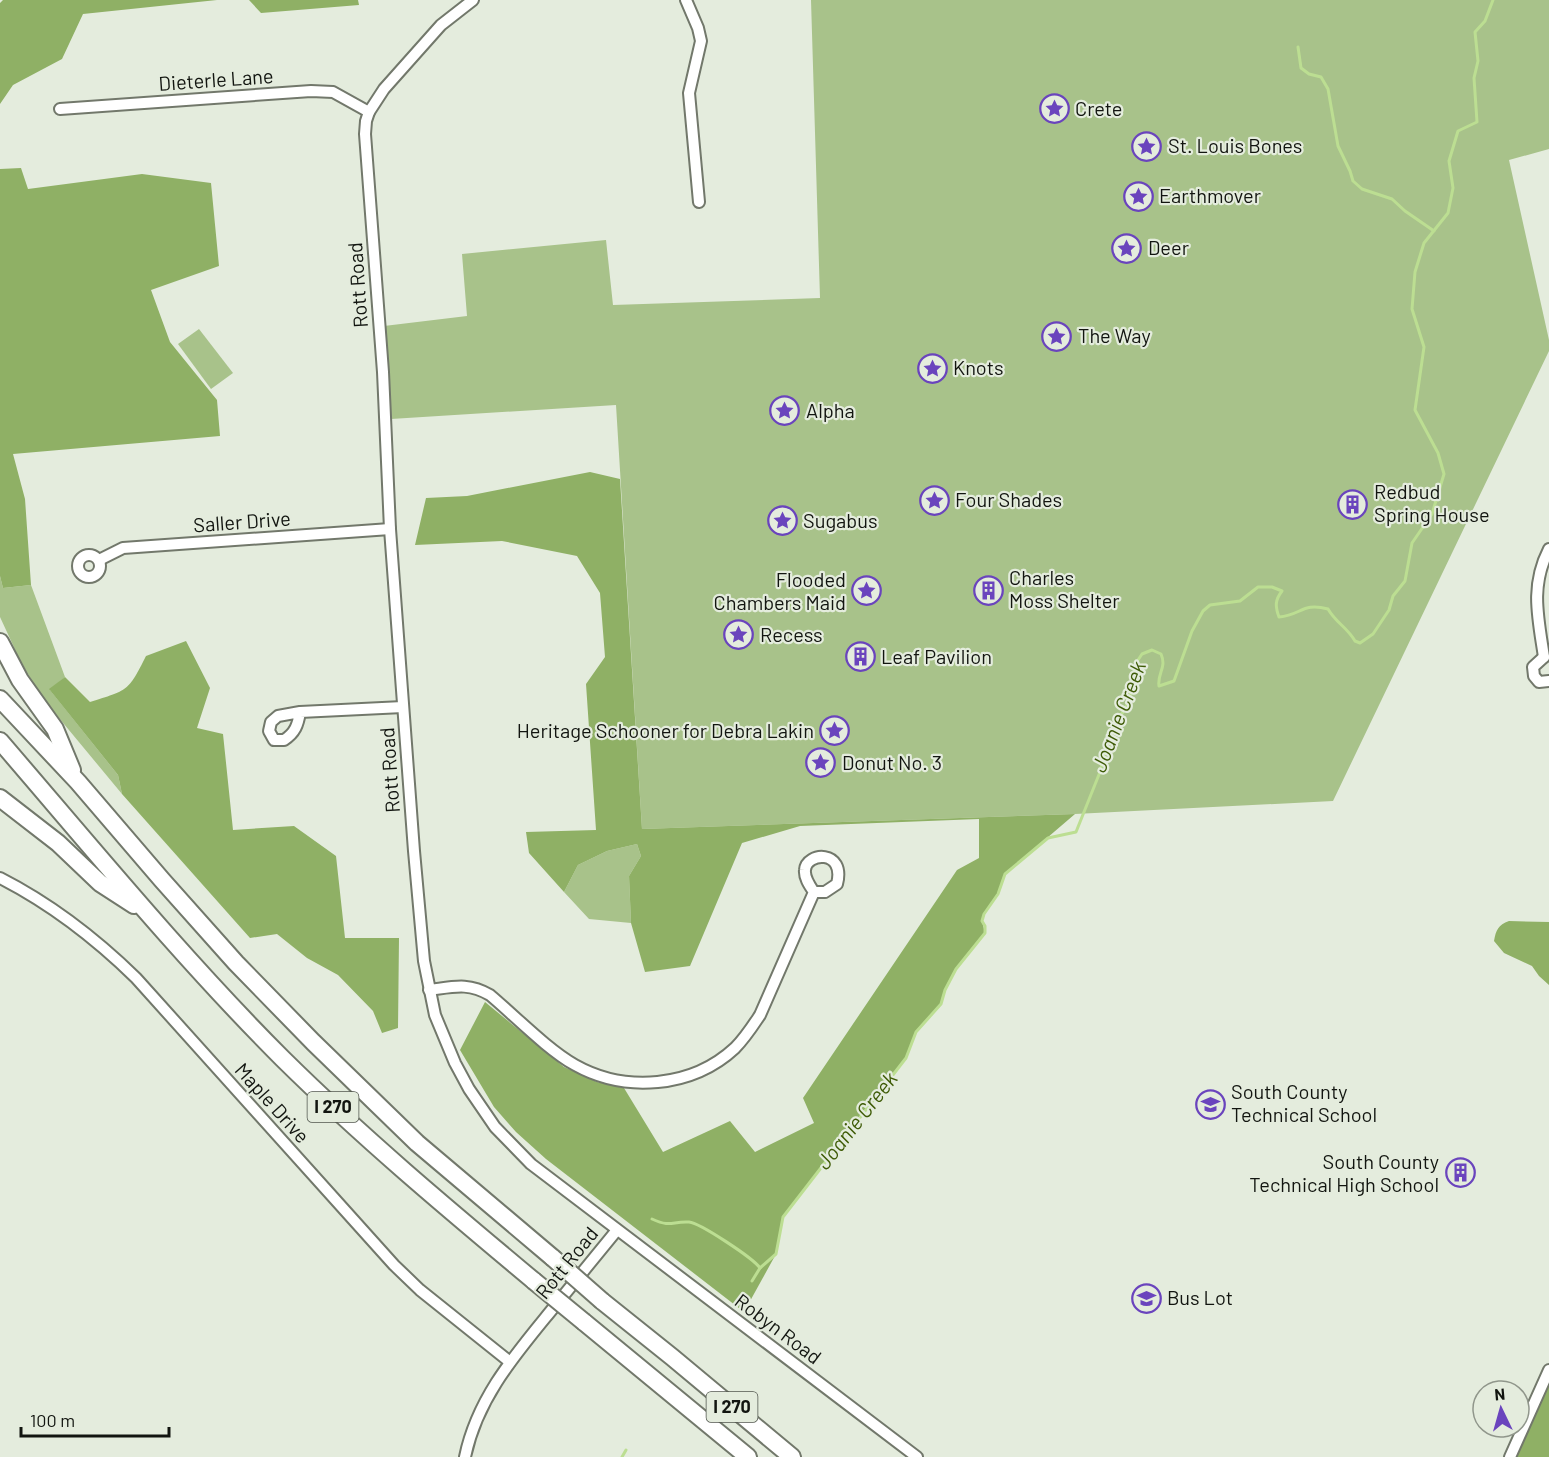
<svg xmlns="http://www.w3.org/2000/svg" width="1549" height="1457" viewBox="0 0 1549 1457" font-family="Barlow,sans-serif">
	<style>
		.green { fill: #a8c28a }
		.forest { fill: #8fb065 }
		.lines { fill: none; stroke-linecap: round; stroke-linejoin: round }
		.stream { stroke: #bcde92; stroke-width: 3 }
		.minor-casing { stroke: #72786b; stroke-width: 14 }
		.highway-casing { stroke: #72786b; stroke-width: 20 }
		.minor { stroke: #fff; stroke-width: 10 }
		.highway { stroke: #fff; stroke-width: 16 }
		.highway-bridge-casing { stroke: #72786b; stroke-width: 20; stroke-linecap: butt }
		.highway-bridge { stroke: #fff; stroke-width: 16 }
		.labels { text-anchor: middle; stroke-width: 4.5; stroke-linejoin: round; paint-order: stroke }
		.shield { fill: #e4ecdd; stroke: #51564e; stroke-width: 1.5 }
		.shield-label { font-size: 18px; font-weight: bold; fill: #121510 }
		.street-label { font-size: 20px; fill: #121510; stroke: #e4ecdd }
		.poi-label { font-size: 20px; fill: #121510; stroke: #e4ecdd; text-anchor: start }
		.water-label { font-size: 21px; font-style: italic; fill: #3e5b06; stroke: #e4ecdd }
	</style>
	<rect width="100%" height="100%" fill="#e4ecdd"/>
	<g class="green">
		<path d="M811,0H1549V149L1509,160L1549,340V351L1333,801L1075,814L642,829L616,405L391,419L384,326L467,316L462,254L606,240L613,305L820,298Z"/>
		<path d="M199,329L233,373L211,389L178,344Z"/>
		<path d="M0,576L3,588L31,585L65,677L50,690L118,775L122,794L59,718L36,688L19,658L0,617Z"/>
		<path d="M637,844L641,856L629,876L631,923L589,919L564,892L578,865L607,851Z"/>
	</g>
	<g class="forest">
		<path d="M3,0H217L83,14L62,59L13,85L0,104V3Z"/>
		<path d="M249,0H358L359,5L261,13Z"/>
		<path d="M21,168L28,189L142,174L211,183L219,266L151,290L170,342L217,400L220,436L13,454L25,499L31,585L3,588L0,576V169Z"/>
		<path d="M590,472L620,479L642,829L1075,814L1005,874L998,894L984,914L982,921L985,933L956,969L945,990L941,1004L916,1032L906,1058L783,1217L776,1254L744,1312L546,1159L516,1132L494,1107L460,1050L485,1002L564,1067L597,1082L624,1088L663,1152L730,1121L755,1152L814,1123L803,1098L957,870L979,858V819L800,826L742,843L690,966L645,972L631,923L629,876L641,856L637,844L607,851L578,865L564,892L529,853L526,832L596,830L586,684L605,657L600,593L577,556L502,541L415,545L426,498L467,496Z"/>
		<path d="M186,641L210,688L197,728L223,734L233,830L294,826L336,856L345,938H399L398,1028L382,1033L373,1011L338,975L307,958L277,934L250,938L122,794L118,775L49,689L65,677L90,702C128,690 128,692 146,656Z"/>
		<path d="M1509,921L1549,922V985L1539,976L1532,966L1504,953L1494,941C1496,930 1498,925 1509,921Z"/>
		<path d="M1549,1370V1457H1510Z"/>
	</g>
	<g class="lines">
		<g class="stream">
			<path d="M1298,47L1301,68L1309,74L1321,77L1328,89L1338,146L1350,171L1353,181L1362,189L1392,199L1405,211L1434,231"/>
			<path d="M652,1219C672,1228 671,1221 689,1222C700,1223 753,1258 760,1268"/>
			<path d="M752,1281L760,1268L776,1254L783,1217L906,1058L916,1032L941,1004L945,990L956,969L985,933V926L982,921L984,914L998,894L1005,874L1048,838L1076,832L1100,772L1106,748L1118,720L1129,702L1136,663L1142,654L1152,650L1161,654C1167,668 1157,673 1159,686L1174,681L1192,631L1203,611L1210,605L1240,601L1258,587H1272L1282,591C1275,600 1275,606 1279,617C1302,615 1302,602 1328,609C1336,623 1347,627 1355,641L1360,643L1373,634L1389,610L1393,596L1405,581L1412,543L1432,514L1444,474L1438,453L1415,410L1424,347L1412,309L1415,272L1424,243L1448,213L1453,188L1449,161L1458,131L1477,122L1474,78L1478,61L1475,32L1485,21L1493,0"/>
			<path d="M622,1457L626,1450"/>
		</g>
		<defs>
			<g id="minor">
				<path d="M473,0L441,25L384,89L369,112L366,121L365,134L383,372L390,529L414,851L424,961L435,1015L455,1063L469,1089L495,1127L531,1164L917,1457"/>
				<path d="M686,0L698,28L701,41L689,93L699,202"/>
				<path d="M60,109L311,91L333,92L369,112"/>
				<circle cx="89" cy="566" r="11"/>
				<path d="M99,560L123,548L390,529"/>
				<path d="M1544,657C1538,617 1530,586 1549,549"/>
				<path d="M1544,657L1533,667L1534,676L1539,682L1549,681"/>
				<path d="M300,712C298,725 295,733 284,740H274L269,731L271,722L278,716L300,712L403,707"/>
				<path d="M0,878C51,904 95,938 136,978L394,1265L420,1290L510,1362"/>
				<path d="M429,990C453,987 468,982 490,995C515,1016 548,1050 575,1065C625,1093 692,1088 735,1048C745,1038 752,1027 760,1015L814,892C810,886 804,878 805,870C806,852 846,849 837,884L825,892H814"/>
				<path d="M465,1457C477,1399 514,1356 550,1312C572,1285 595,1257 617,1230"/>
				<path d="M1510,1457L1549,1370"/>
			</g>
			<g id="highway">
				<path d="M0,642L20,680L55,729L72,770"/>
				<path d="M0,699L78,782L162,880L236,963L313,1042L417,1143L553,1258"/>
				<path d="M0,741C93,849 183,959 283,1059C363,1138 448,1209 534,1281"/>
				<path d="M0,798L58,843L100,883L134,905"/>
				<path d="M602,1301L672,1357L792,1457"/>
				<path d="M584,1322L748,1457"/>
			</g>
		</defs>
		<use href="#minor" class="minor-casing"/>
		<use href="#highway" class="highway-casing"/>
		<use href="#minor" class="minor"/>
		<use href="#highway" class="highway"/>
		<defs>
			<g id="highway-bridge">
				<path d="M553,1258L602,1301"/>
				<path d="M534,1281L584,1322"/>
			</g>
		</defs>
		<use href="#highway-bridge" class="highway-bridge-casing"/>
		<use href="#highway-bridge" class="highway-bridge"/>
	</g>
	<defs>
		<symbol id="sight-ring" viewBox="-11 -11 22 22"><circle r="9.5" fill="#e4ecdd" stroke="#6a44bd" stroke-width="1.5"/><path d="M0-6L1.8-2.2L6-1.7L2.9 1.2L3.7 5.4L0 3.3L-3.7 5.4L-2.9 1.2L-6-1.7L-1.8-2.2Z" fill="#6a44bd"/></symbol>
		<symbol id="building-ring" viewBox="-11 -11 22 22"><circle r="9.5" fill="#e4ecdd" stroke="#6a44bd" stroke-width="1.5"/><path d="M-4-6H4V6H1V3H-1V6H-4ZM-2.5-4.3h1.7v1.8h-1.7ZM.8-4.3h1.7v1.8H.8ZM-2.5-1h1.7V.8h-1.7ZM.8-1h1.7V.8H.8Z" fill="#6a44bd"/></symbol>
		<symbol id="school-ring" viewBox="-11 -11 22 22"><circle r="9.5" fill="#e4ecdd" stroke="#6a44bd" stroke-width="1.5"/><path d="M0-5L7-2L0 1L-7-2ZM-4 1L0 2.5L4 1V4Q0 6-4 4Z" fill="#6a44bd"/></symbol>
	</defs>
	<g fill-rule="evenodd">
		<use href="#sight-ring" x="1038" y="92" width="33" height="33"/>
		<use href="#sight-ring" x="1130" y="130" width="33" height="33"/>
		<use href="#sight-ring" x="1122" y="180" width="33" height="33"/>
		<use href="#sight-ring" x="1110" y="232" width="33" height="33"/>
		<use href="#sight-ring" x="1040" y="320" width="33" height="33"/>
		<use href="#sight-ring" x="916" y="352" width="33" height="33"/>
		<use href="#sight-ring" x="768" y="394" width="33" height="33"/>
		<use href="#sight-ring" x="918" y="484" width="33" height="33"/>
		<use href="#building-ring" x="1336" y="488" width="33" height="33"/>
		<use href="#sight-ring" x="766" y="504" width="33" height="33"/>
		<use href="#building-ring" x="972" y="574" width="33" height="33"/>
		<use href="#sight-ring" x="850" y="574" width="33" height="33"/>
		<use href="#sight-ring" x="722" y="618" width="33" height="33"/>
		<use href="#building-ring" x="844" y="640" width="33" height="33"/>
		<use href="#sight-ring" x="818" y="714" width="33" height="33"/>
		<use href="#sight-ring" x="804" y="746" width="33" height="33"/>
		<use href="#school-ring" x="1194" y="1088" width="33" height="33"/>
		<use href="#building-ring" x="1444" y="1156" width="33" height="33"/>
		<use href="#school-ring" x="1130" y="1282" width="33" height="33"/>
	</g>
	<g class="labels">
		<g class="shield">
			<rect x="307.5" y="1092" width="51" height="30" rx="4.5"/>
			<rect x="706.5" y="1392" width="51" height="30" rx="4.5"/>
		</g>
		<g class="shield-label">
			<text x="333" y="1113">I 270</text>
			<text x="732" y="1413">I 270</text>
		</g>
		<g class="street-label">
			<text transform="translate(216 80) rotate(-4)" y="7">Dieterle Lane</text>
			<text transform="translate(358 285) rotate(-94)" y="7">Rott Road</text>
			<text transform="translate(242 522) rotate(-4)" y="7">Saller Drive</text>
			<text transform="translate(390 770) rotate(-94)" y="7">Rott Road</text>
			<text transform="translate(272 1103) rotate(48)" y="7">Maple Drive</text>
			<text transform="translate(567 1263) rotate(-51)" y="7">Rott Road</text>
			<text transform="translate(778 1329) rotate(37)" y="7">Robyn Road</text>
		</g>
		<g class="poi-label">
			<text x="1075" y="116">Crete</text>
			<text x="1168" y="153">St. Louis Bones</text>
			<text x="1159" y="203">Earthmover</text>
			<text x="1148" y="255">Deer</text>
			<text x="1078" y="343">The Way</text>
			<text x="953" y="375">Knots</text>
			<text x="806" y="418">Alpha</text>
			<text x="1374" y="499">Redbud<tspan x="1374" dy="23">Spring House</tspan></text>
			<text x="955" y="507">Four Shades</text>
			<text x="803" y="528">Sugabus</text>
			<text x="1009" y="585">Charles<tspan x="1009" dy="23">Moss Shelter</tspan></text>
			<text x="846" y="587" text-anchor="end">Flooded<tspan x="846" dy="23">Chambers Maid</tspan></text>
			<text x="760" y="642">Recess</text>
			<text x="881" y="664">Leaf Pavilion</text>
			<text x="814" y="738" text-anchor="end">Heritage Schooner for Debra Lakin</text>
			<text x="842" y="770">Donut No. 3</text>
			<text x="1231" y="1099">South County<tspan x="1231" dy="23">Technical School</tspan></text>
			<text x="1439" y="1169" text-anchor="end">South County<tspan x="1439" dy="23">Technical High School</tspan></text>
			<text x="1167" y="1305">Bus Lot</text>
		</g>
		<g class="water-label">
			<text transform="translate(1119 717) rotate(-69)" y="7">Joanie Creek</text>
			<text transform="translate(857 1121) rotate(-52)" y="7">Joanie Creek</text>
		</g>
	</g>
	<g transform="translate(1501 1409) rotate(355)"><circle r="28" fill="#e4ecdd" stroke="#90968b" stroke-width="1.5"/>
	<path d="M0-4.5L10 22L0 15L-10 22Z" fill="#6a44bd"/>
	<text y="-9" font-size="16" font-weight="bold" text-anchor="middle" fill="#121510">N</text>
	</g>
	<path d="M21 1427v9h148v-9" fill="none" stroke="#121510" stroke-width="3"/>
	<text x="30" y="1427" font-size="18" fill="#121510" stroke="#e4ecdd" stroke-width="4.5" paint-order="stroke">100 m</text>
</svg>
